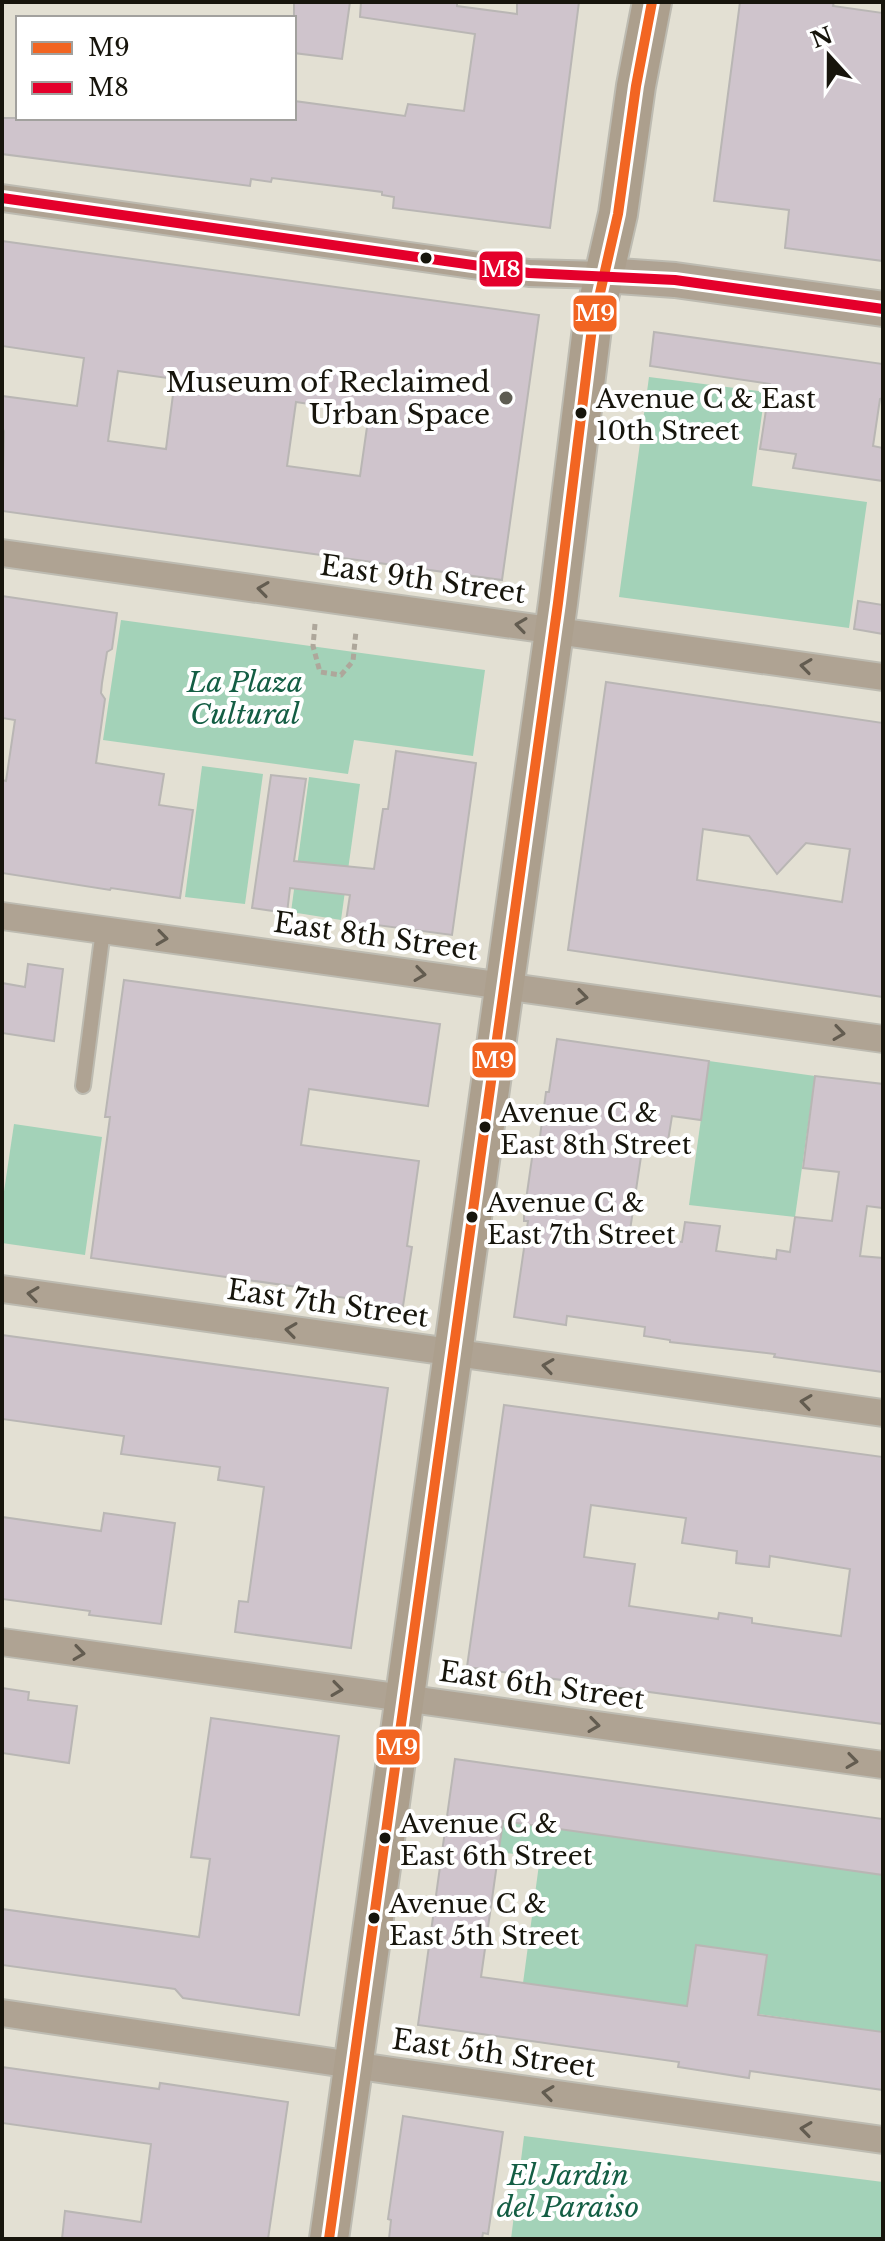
<svg xmlns="http://www.w3.org/2000/svg" width="885" height="2241" viewBox="0 0 885 2241" font-family="'Libre Baskerville',serif">
	<style>
		.green { fill: #a3d2b8 }
		.building { fill: #cfc4cc; stroke: #b9b6b4; stroke-width: 2; fill-rule: evenodd }
		.lines { fill: none; stroke-linecap: round; stroke-linejoin: round }
		.service-casing { stroke: #bdbbb1; stroke-width: 18 }
		.minor-casing { stroke: #bdbbb1; stroke-width: 30 }
		.tertiary-casing { stroke: #bdbbb1; stroke-width: 38 }
		.secondary-casing { stroke: #bdbbb1; stroke-width: 42 }
		.path { stroke: #aea79b; stroke-width: 5; stroke-dasharray: 6 4; stroke-linecap: butt }
		.service { stroke: #afa393; stroke-width: 14 }
		.minor { stroke: #afa393; stroke-width: 26 }
		.tertiary { stroke: #afa393; stroke-width: 34 }
		.secondary { stroke: #ac9f8d; stroke-width: 38 }
		.bus-1-casing { stroke: #fff; stroke-width: 16 }
		.bus-2-casing { stroke: #fff; stroke-width: 16 }
		.bus-1 { stroke: #f26522; stroke-width: 10 }
		.bus-2 { stroke: #e4002b; stroke-width: 10 }
		.oneway { stroke: #635c50 }
		.bus-dot { fill: #17150c; stroke: #fff; stroke-width: 3 }
		.poi-dot { fill: #5e5c52; stroke: #fff; stroke-width: 3 }
		.labels { text-anchor: middle; stroke-width: 8; stroke-linejoin: round; paint-order: stroke }
		.bus-label { font-size: 26px; fill: #17150c; stroke: #fff; text-anchor: start }
		.poi-label { font-size: 28px; fill: #17150c; stroke: #fff; text-anchor: end }
		.street-label { font-size: 28px; fill: #17150c; stroke: #fff }
		.park-label { font-size: 28px; font-style: italic; fill: #145e44; stroke: #fff }
		.line-badge { stroke: #fff; stroke-width: 3 }
		.badge-label { font-size: 22px; text-anchor: middle; font-weight: bold; fill: #fff }
	</style>
	<rect width="100%" height="100%" fill="#e3e0d3"/>
	<g class="green">
		<path d="M649,377L765,392L752,486L867,502L849,628L619,597Z"/>
		<path d="M121,620L485,670L473,756L354,740L348,774L103,740Z"/>
		<path d="M202,766L263,774L245,904L185,897Z"/>
		<path d="M309,777L360,784L341,920L291,912Z"/>
		<path d="M709,1061L815,1076L795,1217L689,1205Z"/>
		<path d="M14,1124L102,1137L85,1255L2,1243V1205Z"/>
		<path d="M503,1821L883,1875V2032L758,2014L697,1945L687,2006L523,1983L540,1857L498,1852Z"/>
		<path d="M524,2136L883,2182V2239H511Z"/>
	</g>
	<g class="building">
		<path d="M294,2H350L342,59L294,53Z"/>
		<path d="M361,2H457V6L517,14V2H579L550,228L393,208L394,197L382,195V192L272,178L271,182L251,179L250,186L2,154V118H294V101L405,116L408,104L464,111L475,34L360,17Z"/>
		<path d="M740,2H834L833,6L883,13V261L785,248L789,210L714,201Z"/>
		<path d="M2,241L539,315L502,580L2,511L4,431L2,428V396L77,406L84,358L2,346ZM118,371L175,379L166,449L108,441ZM296,402L369,413L360,476L287,466Z"/>
		<path d="M654,332L883,364V398L880,399L873,446L883,448V481L793,468L796,454L760,449L770,384L650,366Z"/>
		<path d="M2,596L117,613L112,649L107,652L102,683L101,693L105,699L96,763L164,774L159,805L193,810L180,898L111,888L110,890L2,873V780L6,781L15,720L2,718Z"/>
		<path d="M858,601L883,605V634L854,629Z"/>
		<path d="M606,682L883,723V997L568,950ZM703,829L749,836L777,874L806,843L850,849L842,902L697,880Z"/>
		<path d="M396,751L476,763L452,935L346,921L350,895L290,888L287,913L252,908L271,775L306,779L294,861L374,869L383,809H388Z"/>
		<path d="M28,964L63,969L54,1041L2,1033V983L25,987Z"/>
		<path d="M124,980L440,1024L428,1106L309,1089L301,1145L419,1161L407,1246L412,1247L403,1306L318,1294L319,1290L91,1258L110,1117H105Z"/>
		<path d="M557,1039L709,1061L701,1120L672,1116L667,1147L643,1143L629,1237L682,1242L685,1222L720,1226L716,1251L776,1259L777,1250L790,1252L795,1217L832,1221L839,1172L803,1168L815,1076L883,1084V1208L867,1206L860,1256L883,1258V1372L774,1357L775,1354L670,1342V1340L644,1336L645,1327L567,1316L566,1325L514,1317L528,1221H524V1214L533,1151H535L536,1143L539,1144L546,1092H549Z"/>
		<path d="M2,1335L388,1388L351,1648L235,1632L239,1601L248,1602L264,1487L218,1480L220,1467L121,1454L124,1436L2,1419Z"/>
		<path d="M504,1405L883,1457V1724L467,1667ZM591,1505L686,1518L682,1543L737,1551L736,1563L769,1567L770,1556L850,1569L841,1636L752,1623V1618L719,1613L718,1619L629,1606L635,1564L584,1557Z"/>
		<path d="M104,1513L175,1523L161,1624L89,1615L90,1611L2,1599V1517L101,1531Z"/>
		<path d="M2,1688L29,1692L28,1700L77,1706L69,1763L2,1753Z"/>
		<path d="M211,1718L339,1736L299,2015L183,1998L175,1989L2,1965V1909L199,1937L210,1859L191,1857Z"/>
		<path d="M455,1759L883,1819V1875L503,1821L481,1977L687,2006L696,1945L767,1955L758,2015L883,2032V2090L750,2071L749,2078L678,2067L679,2062L418,2025Z"/>
		<path d="M2,2067L159,2089L160,2083L288,2102L268,2239H62L65,2211L141,2222L151,2144L2,2123Z"/>
		<path d="M403,2116L503,2132L488,2234L483,2233L482,2239H389L391,2220L388,2219Z"/>
	</g>
	<g class="lines">
		<defs>
			<path id="service" d="M83,1086L103,930"/>
			<g id="minor">
				<path d="M2,198L529,273L604,275"/>
				<path d="M2,553L883,677"/>
				<path d="M2,916L883,1039"/>
				<path d="M2,1289L883,1413"/>
				<path d="M2,1642L883,1765"/>
				<path d="M2,2013L393,2071L883,2140"/>
			</g>
			<path id="tertiary" d="M604,275L675,280L883,309"/>
			<path id="secondary" d="M329,2239L558,603L592,328L618,214L636,86L652,2"/>
		</defs>
		<use href="#service" class="service-casing"/>
		<use href="#minor" class="minor-casing"/>
		<use href="#tertiary" class="tertiary-casing"/>
		<use href="#secondary" class="secondary-casing"/>
		<path class="path" d="M315,624L313,646L320,672L341,675L353,661L356,631"/>
		<use href="#service" class="service"/>
		<use href="#minor" class="minor"/>
		<use href="#tertiary" class="tertiary"/>
		<use href="#secondary" class="secondary"/>
		<defs>
			<path id="bus-1" d="M329,2239L558,603L592,328L618,214L636,86L652,2"/>
			<path id="bus-2" d="M2,198L529,273L675,280L883,309"/>
		</defs>
		<use href="#bus-1" class="bus-1-casing"/>
		<use href="#bus-2" class="bus-2-casing"/>
		<use href="#bus-1" class="bus-1"/>
		<use href="#bus-2" class="bus-2"/>
	</g>
	<defs><path id="oneway-chevron" d="M-2-3.5L2.5 0L-2 3.5" fill="none" stroke-width="1.6" stroke-linecap="round" stroke-linejoin="round" transform="scale(2)"/></defs>
	<g class="oneway">
		<use href="#oneway-chevron" transform="translate(263 589) rotate(-172)"/>
		<use href="#oneway-chevron" transform="translate(521 625) rotate(-172)"/>
		<use href="#oneway-chevron" transform="translate(806 666) rotate(-172)"/>
		<use href="#oneway-chevron" transform="translate(162 938) rotate(8)"/>
		<use href="#oneway-chevron" transform="translate(420 974) rotate(8)"/>
		<use href="#oneway-chevron" transform="translate(582 997) rotate(8)"/>
		<use href="#oneway-chevron" transform="translate(839 1033) rotate(8)"/>
		<use href="#oneway-chevron" transform="translate(33 1294) rotate(-172)"/>
		<use href="#oneway-chevron" transform="translate(291 1330) rotate(-172)"/>
		<use href="#oneway-chevron" transform="translate(548 1366) rotate(-172)"/>
		<use href="#oneway-chevron" transform="translate(806 1402) rotate(-172)"/>
		<use href="#oneway-chevron" transform="translate(79 1653) rotate(8)"/>
		<use href="#oneway-chevron" transform="translate(337 1689) rotate(8)"/>
		<use href="#oneway-chevron" transform="translate(594 1725) rotate(8)"/>
		<use href="#oneway-chevron" transform="translate(852 1761) rotate(8)"/>
		<use href="#oneway-chevron" transform="translate(548 2093) rotate(-172)"/>
		<use href="#oneway-chevron" transform="translate(806 2129) rotate(-172)"/>
	</g>
	<g class="bus-dot">
		<circle cx="426" cy="258" r="7"/>
		<circle cx="581" cy="413" r="7"/>
		<circle cx="485" cy="1127" r="7"/>
		<circle cx="472" cy="1217" r="7"/>
		<circle cx="385" cy="1838" r="7"/>
		<circle cx="374" cy="1918" r="7"/>
	</g>
	<circle class="poi-dot" cx="506" cy="398" r="8"/>
	<g class="labels">
		<g class="bus-label">
			<text x="596" y="408">Avenue C &amp; East<tspan x="596" dy="32">10th Street</tspan></text>
			<text x="500" y="1122">Avenue C &amp;<tspan x="500" dy="32">East 8th Street</tspan></text>
			<text x="487" y="1212">Avenue C &amp;<tspan x="487" dy="32">East 7th Street</tspan></text>
			<text x="400" y="1833">Avenue C &amp;<tspan x="400" dy="32">East 6th Street</tspan></text>
			<text x="389" y="1913">Avenue C &amp;<tspan x="389" dy="32">East 5th Street</tspan></text>
		</g>
		<g class="poi-label">
			<text x="490" y="392">Museum of Reclaimed<tspan x="490" dy="32">Urban Space</tspan></text>
		</g>
		<g class="street-label">
			<text transform="translate(423 579) rotate(8)" y="10">East 9th Street</text>
			<text transform="translate(376 936) rotate(8)" y="10">East 8th Street</text>
			<text transform="translate(328 1303) rotate(8)" y="10">East 7th Street</text>
			<text transform="translate(542 1685) rotate(8)" y="10">East 6th Street</text>
			<text transform="translate(494 2053) rotate(8)" y="10">East 5th Street</text>
		</g>
		<g class="park-label">
			<text x="245" y="692">La Plaza<tspan x="245" dy="32">Cultural</tspan></text>
			<text x="568" y="2185">El Jardin<tspan x="568" dy="32">del Paraiso</tspan></text>
		</g>
	</g>
	<g class="line-badge">
		<rect x="478" y="250" width="46" height="38" rx="8" fill="#e4002b"/>
		<rect x="572" y="294" width="46" height="39" rx="8" fill="#f26522"/>
		<rect x="471" y="1041" width="46" height="38" rx="8" fill="#f26522"/>
		<rect x="375" y="1728" width="46" height="38" rx="8" fill="#f26522"/>
	</g>
	<g class="badge-label">
		<text x="501" y="277">M8</text>
		<text x="595" y="321">M9</text>
		<text x="494" y="1068">M9</text>
		<text x="398" y="1755">M9</text>
	</g>
	<rect width="885" height="2241" fill="none" stroke="#17150c" stroke-width="8"/>
	<rect x="16" y="16" width="280" height="104" fill="#ffffff" stroke="#a2a19e" stroke-width="2"/>
	<rect x="32" y="42" width="40" height="12" fill="#f26522" stroke="#a2a19e" stroke-width="2"/>
	<text x="88" y="56" font-size="24" fill="#17150c">M9</text>
	<rect x="32" y="82" width="40" height="12" fill="#e4002b" stroke="#a2a19e" stroke-width="2"/>
	<text x="88" y="96" font-size="24" fill="#17150c">M8</text>
	<g transform="translate(829 56) rotate(339)" stroke="#ffffff" stroke-width="6" paint-order="stroke">
	<path d="M0-6L14 30L0 20L-14 30Z" fill="#17150c"/>
	<text y="-12" font-size="22" font-weight="bold" text-anchor="middle" fill="#17150c">N</text>
	</g>
</svg>
